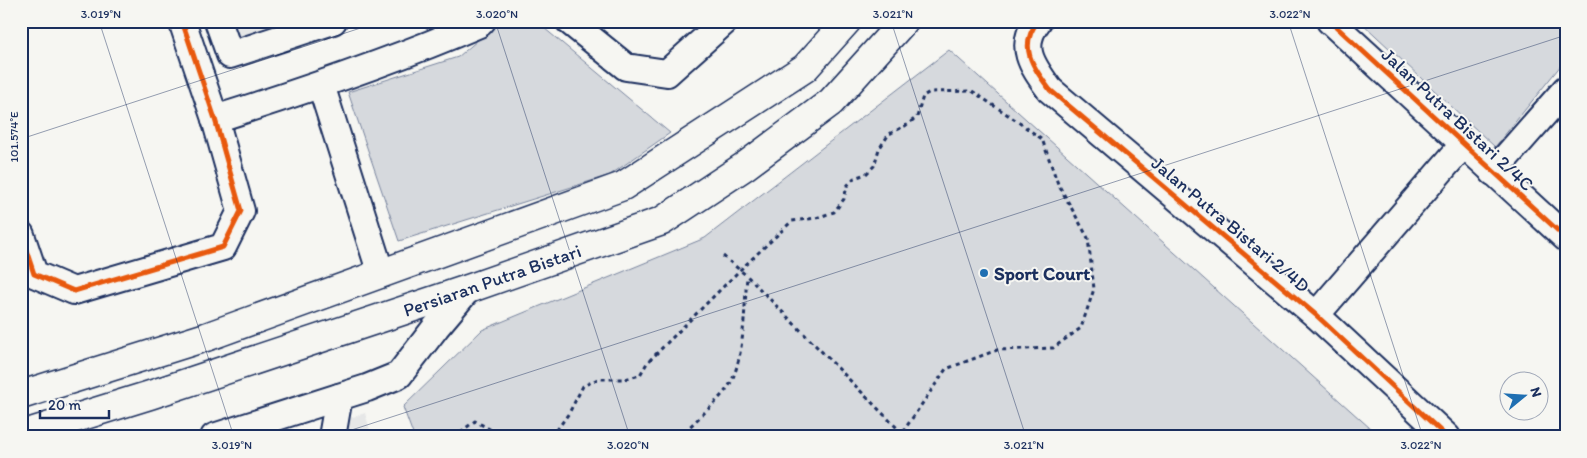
<svg xmlns="http://www.w3.org/2000/svg" width="1587" height="458" viewBox="0 0 1587 458" font-family="Itim,sans-serif">
	<style>
		.built { fill: #e6e7e7 }
		.green { fill: #d6d9dd; stroke: #78849e }
		.lines { fill: none; stroke-linecap: round; stroke-linejoin: round }
		.minor-casing { stroke: #1b2f5e; stroke-width: 30 }
		.major-casing { stroke: #1b2f5e; stroke-width: 31 }
		.path { stroke: #1b2f5e; stroke-width: 3; stroke-dasharray: 4 4; stroke-linecap: butt }
		.minor { stroke: #f6f6f2; stroke-width: 26 }
		.major { stroke: #f6f6f2; stroke-width: 28 }
		.cycleway-casing { stroke: #f6f6f2; stroke-width: 8 }
		.cycleway { stroke: #e8590c; stroke-width: 5 }
		.ticks { fill: none; stroke: #1b2f5e; stroke-width: 1; stroke-opacity: 0.45 }
		.poi-dot { fill: #1f6fb2; stroke: #f6f6f2; stroke-width: 2 }
		.labels { text-anchor: middle; stroke-width: 4; stroke-linejoin: round; paint-order: stroke }
		.street-label { font-size: 19px; fill: #1b2f5e; stroke: #f6f6f2 }
		.poi-label { font-size: 19px; font-weight: bold; fill: #1b2f5e; stroke: #f6f6f2; text-anchor: start }
		.neatline { fill: none; stroke: #1b2f5e; stroke-width: 2 }
		.ticks-label { font-size: 12px; text-anchor: middle; fill: #1b2f5e }
	</style>
	<rect width="100%" height="100%" fill="#f6f6f2"/>
	<filter id="ink" filterUnits="userSpaceOnUse"><feTurbulence type="fractalNoise" baseFrequency=".02" numOctaves="2"/><feDisplacementMap in="SourceGraphic" scale="10" xChannelSelector="R" yChannelSelector="G"/><feConvolveMatrix kernelMatrix="1 2 1 2 8 2 1 2 1" color-interpolation-filters="sRGB"/></filter>
	<g filter="url(#ink)">
		<g class="built">
			<path d="M223,21H287L230,39Z"/>
			<path d="M365,413L372,437H292Z"/>
		</g>
		<g class="green">
			<path d="M1566,21V59L1495,147L1361,22Z"/>
			<path d="M498,23H538L670,133L610,175L399,241L348,92L458,57Z"/>
			<path d="M949,50L1380,437H414L403,407L482,330L705,238Z"/>
		</g>
		<g class="lines">
			<defs>
				<g id="minor">
					<path d="M218,21L230,55L333,21"/>
					<path d="M569,21L626,67L667,73L725,21"/>
					<path d="M1038,21C1017,47 1034,68 1050,90L1316,315L1447,437"/>
					<path d="M1330,21L1566,238"/>
					<path d="M321,85L381,274"/>
					<path d="M215,119C304,91 393,61 479,24L482,21"/>
					<path d="M1493,172L1566,89"/>
					<path d="M21,235L34,274L74,291L223,247L241,211L215,119L182,21"/>
					<path d="M1316,315L1463,145"/>
					<path d="M214,437L367,388L399,375L436,327L468,289"/>
					<path d="M332,437L339,397"/>
				</g>
				<g id="major">
					<path d="M21,395L206,337L623,186L805,68L847,21"/>
					<path d="M21,435L150,395L468,289L662,221L745,166L831,102L904,21"/>
				</g>
			</defs>
			<use href="#minor" class="minor-casing"/>
			<use href="#major" class="major-casing"/>
			<g class="path">
				<path d="M723,256L747,276L902,433"/>
				<path d="M454,437L475,421L504,437"/>
				<path d="M552,437L569,413L583,386L598,379H625L640,375L647,363L740,270L792,221L816,218L834,212L844,199L847,186L854,178L866,174L874,166L879,149L889,134L905,126L917,117L923,96L930,92L972,91L1011,117L1042,139L1058,184L1088,238L1094,289L1081,328L1053,348L997,350L946,369L902,433L897,437"/>
				<path d="M679,437C694,422 712,407 726,390C745,366 744,308 747,277"/>
			</g>
			<use href="#minor" class="minor"/>
			<use href="#major" class="major"/>
			<defs>
				<g id="cycleway">
					<path d="M1038,21C1017,47 1034,68 1050,90L1316,315L1447,437"/>
					<path d="M1330,21L1566,238"/>
					<path d="M21,235L34,274L74,291L223,247L241,211L215,119L182,21"/>
				</g>
			</defs>
			<use href="#cycleway" class="cycleway-casing"/>
			<use href="#cycleway" class="cycleway"/>
		</g>
	</g>
	<path class="ticks" d="M99,21L234,437M495,21L630,437M891,21L1026,437M1288,21L1423,437M21,139L382,21M330,437L1566,35M1557,437L1566,434"/>
	<circle class="poi-dot" cx="984" cy="273" r="5"/>
	<g class="labels">
		<g class="street-label">
			<text transform="translate(1458 119) rotate(43)" y="7">Jalan Putra Bistari 2/4C</text>
			<text transform="translate(1231 224) rotate(40)" y="7">Jalan Putra Bistari 2/4D</text>
			<text transform="translate(492 280) rotate(-19)" y="7">Persiaran Putra Bistari</text>
		</g>
		<g class="poi-label">
			<text x="994" y="280">Sport Court</text>
		</g>
	</g>
	<rect width="1587" height="458" fill="none" stroke="#f6f6f2" stroke-width="55"/>
	<g transform="translate(1524 396) rotate(72)"><circle r="24" fill="#f6f6f2" stroke="#9ea6b7"/>
	<path d="M0-4L9 19L0 12L-9 19Z" fill="#1f6fb2"/>
	<text y="-8" font-size="14" font-weight="bold" text-anchor="middle" fill="#1b2f5e">N</text>
	</g>
	<path d="M40 410v8h69v-8" fill="none" stroke="#1b2f5e" stroke-width="2.5"/>
	<text x="48" y="410" font-size="15" fill="#1b2f5e" stroke="#f6f6f2" stroke-width="4" paint-order="stroke">20 m</text>
	<rect x="28" y="28" width="1532" height="402" class="neatline"/>
	<g class="ticks-label">
		<text x="101" y="18">3.019°N</text>
		<text x="497" y="18">3.020°N</text>
		<text x="893" y="18">3.021°N</text>
		<text x="1290" y="18">3.022°N</text>
		<text transform="translate(14 137) rotate(-90)" y="4">101.574°E</text>
		<text x="232" y="449">3.019°N</text>
		<text x="628" y="449">3.020°N</text>
		<text x="1024" y="449">3.021°N</text>
		<text x="1421" y="449">3.022°N</text>
	</g>
</svg>
